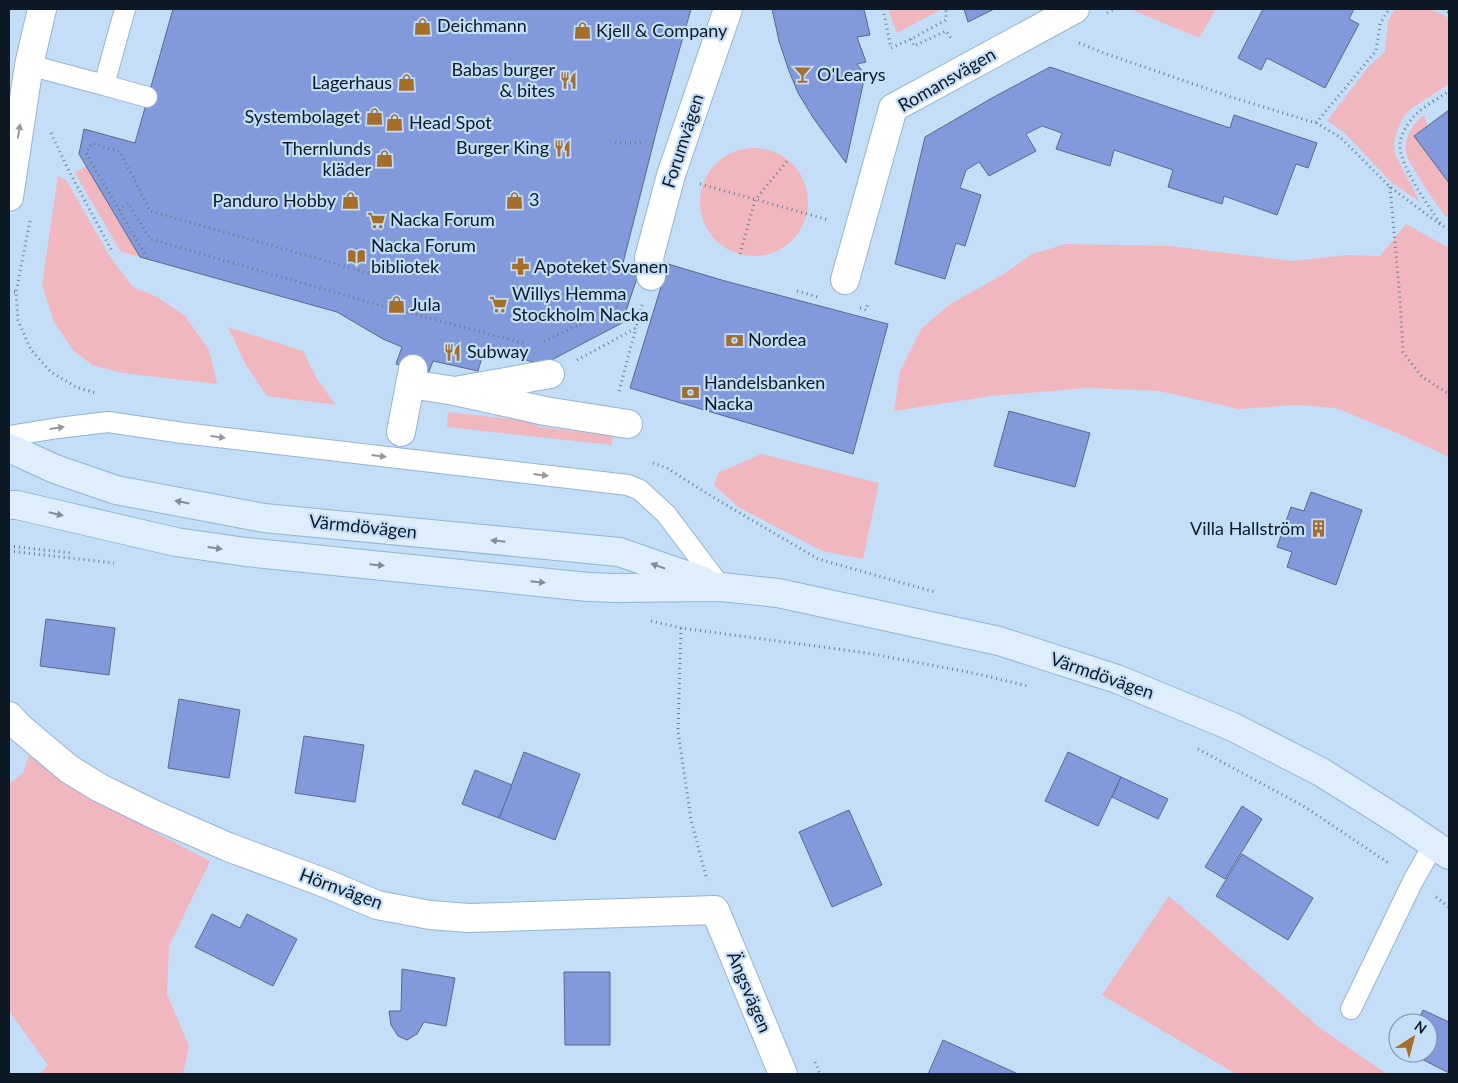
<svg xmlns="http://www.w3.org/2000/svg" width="1458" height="1083" viewBox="0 0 1458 1083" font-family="Lato,sans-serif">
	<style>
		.green { fill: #f1b7bf }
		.building { fill: #8299dc; stroke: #5b688a }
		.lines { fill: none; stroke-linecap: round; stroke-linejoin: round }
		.service-casing { stroke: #95b4d3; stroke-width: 22 }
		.pedestrian-casing { stroke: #95b4d3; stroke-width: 30 }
		.minor-casing { stroke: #95b4d3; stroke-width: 30 }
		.tertiary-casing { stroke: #95b4d3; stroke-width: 30 }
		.secondary-casing { stroke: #95b4d3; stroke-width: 30 }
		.path { stroke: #697c8e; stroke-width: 3; stroke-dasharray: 1 4; stroke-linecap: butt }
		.service { stroke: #fff; stroke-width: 20 }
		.pedestrian { stroke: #fff; stroke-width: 28 }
		.minor { stroke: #fff; stroke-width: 28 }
		.tertiary { stroke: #fff; stroke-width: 28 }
		.secondary { stroke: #dfeefc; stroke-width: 28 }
		.oneway { fill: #92989c }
		.oneway2 { fill: #808e9b }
		.labels { text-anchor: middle; stroke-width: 4.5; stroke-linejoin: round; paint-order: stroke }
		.poi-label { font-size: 18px; fill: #0d1924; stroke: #c4def8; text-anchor: start }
		.street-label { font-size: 18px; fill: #0d1924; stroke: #c4def8 }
	</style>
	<rect width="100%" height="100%" fill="#c4def8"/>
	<g class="green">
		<path d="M889,9H940V10L897,33L889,13Z"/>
		<path d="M1130,9H1216L1199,38Z"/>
		<path d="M1395,9H1431L1449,18V84L1412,108L1404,116L1398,128L1394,142L1395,154L1420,202L1391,182L1345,133L1327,121L1369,66L1385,52L1388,21Z"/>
		<path d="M1424,115L1428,126L1415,136L1449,183V217L1445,216C1434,200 1422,184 1413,167C1411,164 1408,160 1407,156C1402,141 1412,124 1424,115Z"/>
		<circle cx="754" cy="202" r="54"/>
		<path d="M86,166L140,257L121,252L75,173Z"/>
		<path d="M58,176L66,180L111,258L133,287L157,297L185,316L209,350L217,384L123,373L92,365L73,350L54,322L42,285Z"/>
		<path d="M1406,224L1449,248V457L1404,436L1336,408L1296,405L1239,409L1159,391L1087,388L991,396L894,411L900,371L921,329L950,304L1002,275L1032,254L1066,244L1169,246L1293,261L1346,255L1380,256Z"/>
		<path d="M228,327L303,351L317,379L336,405L267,396L246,365Z"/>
		<path d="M448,412L538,422V427L613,435L612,445L447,427Z"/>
		<path d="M761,454L879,483L863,559L822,551L738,507L714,485L718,473Z"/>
		<path d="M29,755L138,823L210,861L169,946L167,994L189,1046L183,1074H40L48,1065L9,1011V784L23,773Z"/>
		<path d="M1169,896L1320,1028L1387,1074H1236L1102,995Z"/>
	</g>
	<g class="building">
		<path d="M173,9H691L658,125L621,271L638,275L622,323L542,365L485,347L478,371L433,361L428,374L396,364L402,347L383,339L337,312L140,257L79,154L84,129L135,143Z"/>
		<path d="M772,9H864L870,35L857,37L866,62L857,64L865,75L846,163L814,119L798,93L789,71L779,41Z"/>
		<path d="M964,9H994L968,22Z"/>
		<path d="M1263,9H1354L1349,19L1359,24L1325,88L1267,58L1261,70L1238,58Z"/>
		<path d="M1050,67L1230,128L1234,115L1317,143L1308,168L1296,164L1277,215L1224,196L1222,204L1168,187L1173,170L1114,150L1110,166L1056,149L1062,133L1042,126L1026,134L1036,151L989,176L979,162L966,170L960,188L981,195L965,246L956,243L945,279L895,264L925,137L992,98Z"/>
		<path d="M1449,110V183L1414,136Z"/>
		<path d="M668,264L725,281L888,324L853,454L630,388Z"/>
		<path d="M1009,411L1090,433L1075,487L994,466Z"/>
		<path d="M1311,492L1362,510L1336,585L1287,567L1292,552L1277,547L1291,507L1304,511Z"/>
		<path d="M46,619L115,628L109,675L40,666Z"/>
		<path d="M179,699L240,710L229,778L168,768Z"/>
		<path d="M304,736L364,745L355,802L295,793Z"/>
		<path d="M524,752L580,774L555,840L499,818Z"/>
		<path d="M1068,752L1121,777L1098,826L1045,801Z"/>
		<path d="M475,770L512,785L499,818L462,804Z"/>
		<path d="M1121,777L1168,799L1158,819L1112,797Z"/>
		<path d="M1242,806L1262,819L1225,879L1205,867Z"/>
		<path d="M849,810L882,885L832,907L799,832Z"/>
		<path d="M1242,854L1313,898L1288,940L1216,896Z"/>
		<path d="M212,914L240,928L247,914L297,939L273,986L195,947Z"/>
		<path d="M402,969L455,978L446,1026L424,1022L417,1034L407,1040L398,1036L391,1025L389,1011H401Z"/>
		<path d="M564,972H610V1045H565Z"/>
		<path d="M1423,1010L1449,1022V1073L1410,1053H1428V1023H1417Z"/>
		<path d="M943,1040L1018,1074H928Z"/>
	</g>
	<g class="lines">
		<defs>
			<g id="service">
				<path d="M29,65L104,85L125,9"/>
				<path d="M104,85L147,97"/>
				<path d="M9,436L58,428L108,422L183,433L628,485L640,490L666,514L721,587"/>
				<path d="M1351,1009L1413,881L1434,844"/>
			</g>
			<g id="pedestrian">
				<path d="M651,276L649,258L671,175L728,9"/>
				<path d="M410,384L455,391L550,374"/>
				<path d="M455,391L545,411L628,424"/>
				<path d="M401,432L413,369"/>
			</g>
			<g id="minor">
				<path d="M845,280L893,108L1075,9"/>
				<path d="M9,716L19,727L69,769L100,788L153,814L228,847L325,883L377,905L430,915L469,918L715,910L783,1074"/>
			</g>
			<path id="tertiary" d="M9,197L29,65L42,9"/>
			<g id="secondary">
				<path d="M9,448L55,469L116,490L264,518L619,552L703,581"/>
				<path d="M9,505H17L176,542L246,552L588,587L615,588L721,587L778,593L999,641L1117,679L1233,727L1321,772L1402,823L1449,855"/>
			</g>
		</defs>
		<use href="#service" class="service-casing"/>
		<use href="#pedestrian" class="pedestrian-casing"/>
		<use href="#minor" class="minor-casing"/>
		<use href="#tertiary" class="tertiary-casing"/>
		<use href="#secondary" class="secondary-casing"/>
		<g class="path">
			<path d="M883,9L891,48L911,39L946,20V9"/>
			<path d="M1443,9L1449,13"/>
			<path d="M1107,13L1115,9"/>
			<path d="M911,39L914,46L946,31L952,40"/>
			<path d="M1079,43L1104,53L1231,97L1316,123L1340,137L1390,187L1442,226L1449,228"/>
			<path d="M1316,123L1376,51L1380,24L1389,9"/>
			<path d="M51,133L69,171L113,253"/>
			<path d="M615,143H641"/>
			<path d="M700,184L829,220"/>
			<path d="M1390,187L1400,299L1403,352L1422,377L1449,394"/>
			<path d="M119,210L128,203L150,239L375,304L527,344"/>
			<path d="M30,221L16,292L18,320L31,350L51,372L76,387L96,393"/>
			<path d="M1440,223C1428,205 1398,164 1400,143C1401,134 1408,123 1414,116C1424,106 1438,99 1449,91"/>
			<path d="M740,254L755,200L788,160"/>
			<path d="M147,258L86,153L92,143L120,152L150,211L372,274"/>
			<path d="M9,291L16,292"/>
			<path d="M797,291L818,297"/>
			<path d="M860,308L866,310L868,303"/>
			<path d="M544,341L616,308L623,289"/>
			<path d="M577,360L636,328L642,305"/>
			<path d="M619,391L636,328"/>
			<path d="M653,463L667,468L716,499L818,559L935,592"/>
			<path d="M9,546L71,553"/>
			<path d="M9,551L114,563"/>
			<path d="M651,621L681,628L867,653L973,673L1028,686"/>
			<path d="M681,628L678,731L691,820L707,880"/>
			<path d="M1198,749L1305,807L1390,864"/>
			<path d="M1436,897L1449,907"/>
			<path d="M815,1062L820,1074"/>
		</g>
		<use href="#service" class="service"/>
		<use href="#pedestrian" class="pedestrian"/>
		<use href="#minor" class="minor"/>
		<use href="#tertiary" class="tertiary"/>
		<use href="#secondary" class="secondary"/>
	</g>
	<defs><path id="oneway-solid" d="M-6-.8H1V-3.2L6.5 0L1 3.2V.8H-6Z" transform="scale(1.25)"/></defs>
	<g class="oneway">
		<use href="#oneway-solid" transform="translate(19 131) rotate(-81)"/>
		<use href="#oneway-solid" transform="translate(57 428) rotate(-8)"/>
		<use href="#oneway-solid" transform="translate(218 437) rotate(7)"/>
		<use href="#oneway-solid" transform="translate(379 456) rotate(7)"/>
		<use href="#oneway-solid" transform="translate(541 475) rotate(7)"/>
	</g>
	<g class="oneway2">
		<use href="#oneway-solid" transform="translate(182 502) rotate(-169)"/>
		<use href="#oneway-solid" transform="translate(56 514) rotate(13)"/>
		<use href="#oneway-solid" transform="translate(498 541) rotate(-174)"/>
		<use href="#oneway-solid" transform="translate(215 548) rotate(8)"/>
		<use href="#oneway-solid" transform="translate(377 565) rotate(6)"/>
		<use href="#oneway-solid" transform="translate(658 566) rotate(-161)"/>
		<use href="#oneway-solid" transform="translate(538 582) rotate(6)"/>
	</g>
	<defs>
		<symbol id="shop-bare" viewBox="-9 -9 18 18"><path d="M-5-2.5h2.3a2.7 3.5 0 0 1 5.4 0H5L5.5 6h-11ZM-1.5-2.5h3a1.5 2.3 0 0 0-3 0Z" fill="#a56e29" stroke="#c4def8" stroke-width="2.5" paint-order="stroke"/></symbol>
		<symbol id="bar-bare" viewBox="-9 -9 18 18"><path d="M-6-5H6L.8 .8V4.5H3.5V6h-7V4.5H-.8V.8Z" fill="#a56e29" stroke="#c4def8" stroke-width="2.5" paint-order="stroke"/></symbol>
		<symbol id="restaurant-bare" viewBox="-9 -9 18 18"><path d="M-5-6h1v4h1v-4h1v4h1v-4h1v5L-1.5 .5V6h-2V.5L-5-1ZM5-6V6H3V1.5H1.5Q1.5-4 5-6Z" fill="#a56e29" stroke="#c4def8" stroke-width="2.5" paint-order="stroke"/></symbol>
		<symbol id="supermarket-bare" viewBox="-9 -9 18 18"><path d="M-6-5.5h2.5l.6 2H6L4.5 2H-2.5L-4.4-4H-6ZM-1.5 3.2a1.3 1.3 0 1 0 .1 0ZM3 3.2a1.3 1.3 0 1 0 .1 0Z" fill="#a56e29" stroke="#c4def8" stroke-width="2.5" paint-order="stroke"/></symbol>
		<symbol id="library-bare" viewBox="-9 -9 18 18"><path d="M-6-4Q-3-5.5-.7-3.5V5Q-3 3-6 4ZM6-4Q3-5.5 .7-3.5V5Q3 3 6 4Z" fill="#a56e29" stroke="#c4def8" stroke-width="2.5" paint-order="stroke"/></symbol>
		<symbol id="pharmacy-bare" viewBox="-9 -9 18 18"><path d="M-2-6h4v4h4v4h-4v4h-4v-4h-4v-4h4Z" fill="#a56e29" stroke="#c4def8" stroke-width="2.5" paint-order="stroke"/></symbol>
		<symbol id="bank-bare" viewBox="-9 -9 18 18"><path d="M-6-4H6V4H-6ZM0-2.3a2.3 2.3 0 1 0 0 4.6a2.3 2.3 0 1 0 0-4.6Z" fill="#a56e29" stroke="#c4def8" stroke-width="2.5" paint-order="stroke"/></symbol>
		<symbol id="building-bare" viewBox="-9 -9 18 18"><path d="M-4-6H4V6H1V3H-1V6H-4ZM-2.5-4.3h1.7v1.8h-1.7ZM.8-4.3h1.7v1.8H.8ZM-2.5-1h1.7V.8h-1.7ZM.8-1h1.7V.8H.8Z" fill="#a56e29" stroke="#c4def8" stroke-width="2.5" paint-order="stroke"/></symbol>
	</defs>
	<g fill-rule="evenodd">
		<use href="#shop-bare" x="410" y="14" width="25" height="25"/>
		<use href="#shop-bare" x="570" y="18" width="25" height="25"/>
		<use href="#bar-bare" x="790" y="62" width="25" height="25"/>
		<use href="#restaurant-bare" x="556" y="68" width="25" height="25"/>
		<use href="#shop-bare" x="394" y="70" width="25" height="25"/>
		<use href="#shop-bare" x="362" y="104" width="25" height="25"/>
		<use href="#shop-bare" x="382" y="110" width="25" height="25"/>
		<use href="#restaurant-bare" x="550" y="136" width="25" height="25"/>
		<use href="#shop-bare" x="372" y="146" width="25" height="25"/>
		<use href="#shop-bare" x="502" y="188" width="25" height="25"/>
		<use href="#shop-bare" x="338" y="188" width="25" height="25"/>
		<use href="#supermarket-bare" x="364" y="208" width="25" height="25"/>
		<use href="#library-bare" x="344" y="244" width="25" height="25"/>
		<use href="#pharmacy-bare" x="508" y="254" width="25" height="25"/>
		<use href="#supermarket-bare" x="486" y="292" width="25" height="25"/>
		<use href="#shop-bare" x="384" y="292" width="25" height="25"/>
		<use href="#bank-bare" x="722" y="328" width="25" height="25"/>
		<use href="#restaurant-bare" x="440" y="340" width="25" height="25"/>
		<use href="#bank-bare" x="678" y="380" width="25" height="25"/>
		<use href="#building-bare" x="1306" y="516" width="25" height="25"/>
	</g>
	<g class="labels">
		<g class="poi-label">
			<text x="437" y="32">Deichmann</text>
			<text x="596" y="37">Kjell &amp; Company</text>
			<text x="555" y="76" text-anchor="end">Babas burger<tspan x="555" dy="21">&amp; bites</tspan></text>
			<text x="817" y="81">O'Learys</text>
			<text x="392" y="89" text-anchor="end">Lagerhaus</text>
			<text x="360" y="123" text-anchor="end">Systembolaget</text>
			<text x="409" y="129">Head Spot</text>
			<text x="549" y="154" text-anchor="end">Burger King</text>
			<text x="371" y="155" text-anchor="end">Thernlunds<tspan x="371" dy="21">kläder</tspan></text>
			<text x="529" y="206">3</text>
			<text x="336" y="207" text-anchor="end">Panduro Hobby</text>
			<text x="390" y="226">Nacka Forum</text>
			<text x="371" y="252">Nacka Forum<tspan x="371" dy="21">bibliotek</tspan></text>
			<text x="534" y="273">Apoteket Svanen</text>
			<text x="512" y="300">Willys Hemma<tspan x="512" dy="21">Stockholm Nacka</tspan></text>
			<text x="410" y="311">Jula</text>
			<text x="748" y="346">Nordea</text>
			<text x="467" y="358">Subway</text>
			<text x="704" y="389">Handelsbanken<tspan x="704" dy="21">Nacka</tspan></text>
			<text x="1305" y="535" text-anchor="end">Villa Hallström</text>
		</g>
		<g class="street-label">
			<text transform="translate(947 80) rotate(-30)" y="6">Romansvägen</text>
			<text transform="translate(683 141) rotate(-72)" y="6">Forumvägen</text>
			<text transform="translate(363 527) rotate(6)" y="6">Värmdövägen</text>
			<text transform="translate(1102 676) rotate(19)" y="6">Värmdövägen</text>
			<text transform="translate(341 889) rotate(20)" y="6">Hörnvägen</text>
			<text transform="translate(749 992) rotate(67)" y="6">Ängsvägen</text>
		</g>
	</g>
	<rect width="1458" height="1083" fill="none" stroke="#0d1924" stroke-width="20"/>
	<g transform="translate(1413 1038) rotate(36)"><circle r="24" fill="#c4def8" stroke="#7b8fa3"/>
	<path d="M0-4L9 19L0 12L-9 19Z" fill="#a56e29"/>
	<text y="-8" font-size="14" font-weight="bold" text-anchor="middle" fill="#0d1924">N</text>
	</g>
</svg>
